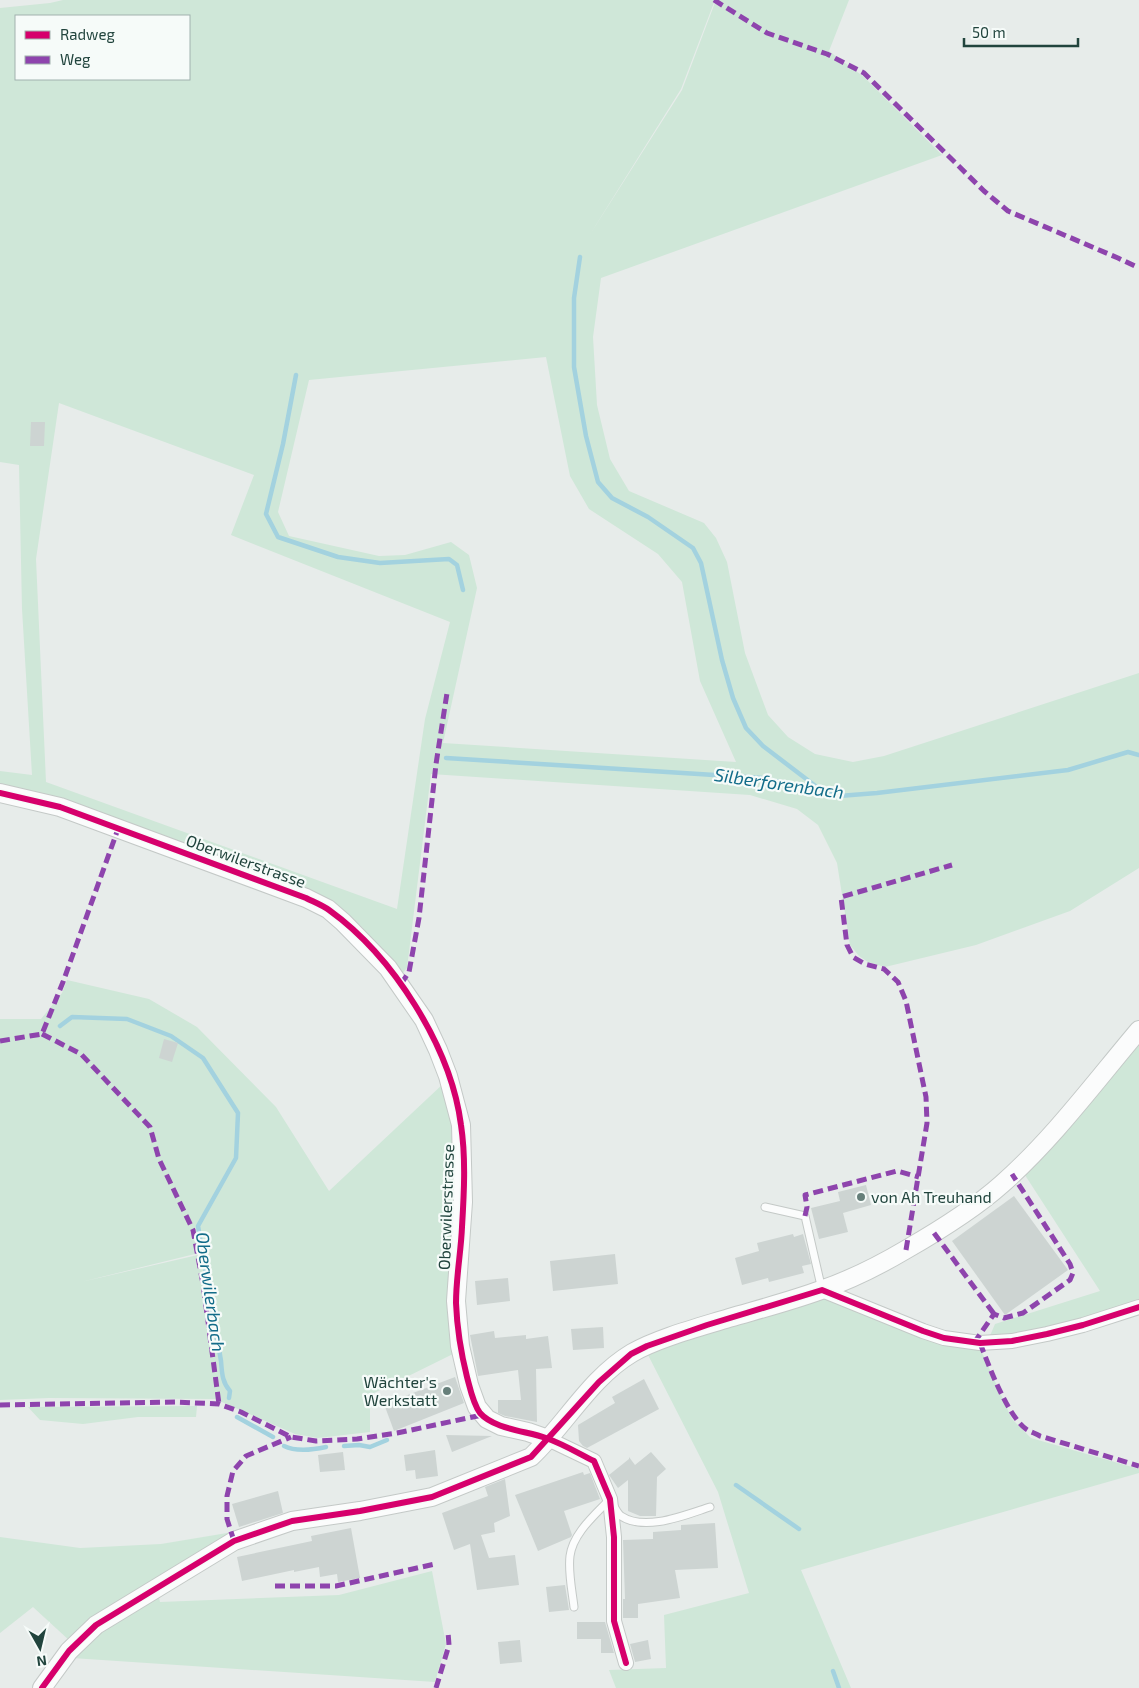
<svg xmlns="http://www.w3.org/2000/svg" width="1139" height="1688" viewBox="0 0 1139 1688" font-family="'Exo 2',sans-serif">
	<style>
		.green { fill: #cfe7d8; fill-rule: evenodd }
		.lines { fill: none; stroke-linecap: round; stroke-linejoin: round }
		.stream { stroke: #a3d2df; stroke-width: 4.5 }
		.building { fill: #cdd4d2 }
		.service-casing { stroke: #c4c9c7; stroke-width: 9 }
		.minor-casing { stroke: #c4c9c7; stroke-width: 16 }
		.tertiary-casing { stroke: #c4c9c7; stroke-width: 20 }
		.service { stroke: #fbfcfc; stroke-width: 7 }
		.minor { stroke: #fbfcfc; stroke-width: 14 }
		.tertiary { stroke: #fbfcfc; stroke-width: 18 }
		.quiet { stroke: #8e44ad; stroke-width: 5; stroke-dasharray: 10 5; stroke-linecap: butt }
		.cycleway-casing { stroke: #f6fbf9; stroke-width: 9 }
		.cycleway { stroke: #d6006c; stroke-width: 6 }
		.poi-dot { fill: #667f7a; stroke: #f6fbf9; stroke-width: 2 }
		.labels { text-anchor: middle; stroke-width: 4.5; stroke-linejoin: round; paint-order: stroke }
		.street-label { font-size: 16px; fill: #21443d; stroke: #f6fbf9 }
		.poi-label { font-size: 16px; fill: #21443d; stroke: #f6fbf9; text-anchor: start }
		.water-label { font-size: 18px; font-style: italic; fill: #126c89; stroke: #f6fbf9 }
	</style>
	<rect width="100%" height="100%" fill="#e7ecea"/>
	<g class="green">
		<path d="M63,0H715L681,89L589,236L682,90L716,0H849L829,51L864,77L942,155L601,278L593,337L597,405L610,459L629,491L704,523L716,538L727,562L745,653L768,715L788,737L815,754L853,762L884,756L1139,673V868L1070,911L976,945L885,967L868,962L859,956L850,945L837,863L818,825L797,809L750,795L431,774L407,968L400,976L362,927L336,906L0,788V771L32,775L22,609L19,465L0,462V8L50,3ZM16,16H189V79H16ZM546,357L570,476L589,509L658,554L682,582L700,681L736,762L443,743L477,588L469,555L451,542L405,555L379,556L289,536L278,512L309,380ZM59,403L254,475L231,535L450,622L425,719L397,909L46,782L36,559Z"/>
		<path d="M67,980L149,999L197,1027L276,1107L329,1191L444,1083L455,1126L453,1354L370,1395V1432L318,1438L295,1434L215,1399L49,1398L0,1400V1019H41L62,993ZM203,1252L202,1254L81,1282Z"/>
		<path d="M1139,1039V1302L1082,1321L989,1338L995,1324L1100,1291L1023,1172Z"/>
		<path d="M821,1295L980,1348L1012,1419L1031,1438L1139,1469V1473L801,1570L851,1688H616L609,1670L666,1668L664,1615L749,1593L718,1492L647,1353Z"/>
		<path d="M197,1406L196,1417H138L83,1424L40,1420L28,1407Z"/>
		<path d="M227,1533L229,1539L88,1625L85,1622L87,1626L70,1641L33,1607L0,1633V1537L80,1548L161,1544Z"/>
		<path d="M432,1571L446,1644L435,1682L72,1658L100,1628L158,1593L160,1602L339,1595Z"/>
	</g>
	<g class="lines">
		<g class="stream">
			<path d="M580,257L574,298V367L586,436L598,482L612,498L648,517L693,548L701,563L722,660L733,698L746,728L763,746L822,791"/>
			<path d="M296,375L283,444L266,514L278,537L338,557L380,563L449,559L457,565L463,590"/>
			<path d="M446,758L762,778L839,796L877,793L1068,770L1128,752L1139,755"/>
			<path d="M60,1026L72,1017L127,1019L171,1036L203,1058L238,1113L236,1158L198,1226L221,1361C222,1373 222,1382 230,1391L229,1398"/>
			<path d="M237,1417L273,1437"/>
			<path d="M284,1446C296,1452 312,1450 326,1447"/>
			<path d="M344,1446L359,1445L370,1447L387,1440"/>
			<path d="M736,1485L799,1529"/>
			<path d="M833,1671L839,1688"/>
		</g>
	</g>
	<g class="building">
		<path d="M31,422H45L44,446H30Z"/>
		<path d="M164,1039L178,1043L172,1062L159,1058Z"/>
		<path d="M866,1185L871,1205L843,1213L848,1232L819,1239L811,1208L840,1201L838,1192Z"/>
		<path d="M1014,1196L1068,1270L1005,1315L952,1241Z"/>
		<path d="M793,1234L794,1237L803,1234L811,1264L802,1266L804,1273L769,1282L768,1278L742,1285L735,1258L759,1251L757,1243Z"/>
		<path d="M615,1254L618,1284L553,1291L550,1261Z"/>
		<path d="M508,1278L510,1301L477,1305L475,1281Z"/>
		<path d="M603,1327L604,1348L573,1350L571,1329Z"/>
		<path d="M494,1331L495,1338L526,1335V1339L548,1336L552,1368L536,1369L537,1422L505,1416L498,1413V1400H521L518,1370L478,1376L470,1335Z"/>
		<path d="M455,1377L464,1403L394,1431L384,1404Z"/>
		<path d="M644,1379L659,1409L587,1448L583,1446L579,1441L578,1425L615,1403L612,1397Z"/>
		<path d="M446,1435L492,1436L452,1452Z"/>
		<path d="M435,1450L438,1476L416,1479L415,1470L406,1471L404,1455Z"/>
		<path d="M343,1452L345,1470L320,1472L318,1455Z"/>
		<path d="M651,1452L666,1469L657,1477L656,1516H640L628,1511V1480L618,1488L609,1475L629,1459V1457L635,1465Z"/>
		<path d="M583,1472L584,1475L590,1473L600,1499L564,1511L572,1535L571,1537L538,1551L515,1495Z"/>
		<path d="M505,1479L510,1516L494,1523L495,1532L481,1535L489,1558L515,1555L519,1585L477,1590L470,1544L454,1550L442,1513L488,1496L485,1487Z"/>
		<path d="M278,1491L283,1513L239,1527L232,1504Z"/>
		<path d="M715,1523L718,1568L675,1570L680,1598L638,1604V1618H623V1599H625L623,1540L653,1539V1532L681,1530V1525Z"/>
		<path d="M351,1528L360,1578L338,1582L337,1574L320,1577L319,1567L294,1572V1570L242,1581L237,1557L312,1541L311,1536Z"/>
		<path d="M565,1585L569,1610L549,1612L546,1587Z"/>
		<path d="M577,1622H605L614,1653H601V1639H577Z"/>
		<path d="M520,1640L522,1662L500,1664L498,1642Z"/>
		<path d="M648,1640L651,1659L635,1662L630,1644Z"/>
	</g>
	<g class="lines">
		<defs>
			<g id="service">
				<path d="M765,1207L805,1216L822,1290"/>
				<path d="M574,1607C572,1590 568,1572 570,1556C573,1533 595,1515 610,1499C613,1504 617,1513 621,1516C645,1532 685,1515 710,1507"/>
			</g>
			<g id="minor">
				<path d="M822,1290L923,1331L944,1338L980,1343L1012,1341L1047,1334L1083,1325L1139,1307"/>
				<path d="M548,1439L594,1461L610,1499L614,1537V1621L626,1663"/>
			</g>
			<g id="tertiary">
				<path d="M0,793L60,807L306,898L328,909L343,922L388,968L424,1020L438,1050L448,1076L461,1125L463,1202L456,1301L460,1346L469,1385L477,1407L487,1419L501,1426L528,1432L548,1439"/>
				<path d="M42,1688L69,1651L96,1625L234,1541L292,1521L360,1511L432,1497L531,1457C566,1424 590,1378 632,1353C658,1338 700,1327 729,1318C760,1309 791,1301 821,1290C850,1280 880,1265 907,1249C940,1230 974,1209 1002,1184C1053,1139 1095,1082 1139,1030"/>
			</g>
		</defs>
		<use href="#service" class="service-casing"/>
		<use href="#minor" class="minor-casing"/>
		<use href="#tertiary" class="tertiary-casing"/>
		<use href="#service" class="service"/>
		<use href="#minor" class="minor"/>
		<use href="#tertiary" class="tertiary"/>
		<g class="quiet">
			<path d="M714,0L767,33L827,54L864,73L984,191L1008,211L1118,258L1139,268"/>
			<path d="M401,984L409,972L419,918L436,764L447,693"/>
			<path d="M42,1034L81,1054L150,1127L159,1159L193,1230L203,1284L219,1404"/>
			<path d="M0,1041L42,1034L63,982L118,829"/>
			<path d="M805,1216L807,1207L805,1195L897,1171L919,1177"/>
			<path d="M934,1233L994,1314"/>
			<path d="M906,1250L927,1123L926,1097L906,1001L898,982L884,969L865,964L853,957L847,945L841,897L952,865"/>
			<path d="M974,1343L994,1314L1004,1318L1023,1313L1070,1280L1073,1273L1070,1264L1012,1174"/>
			<path d="M980,1343C989,1366 1007,1415 1026,1429C1030,1432 1035,1433 1040,1436L1139,1466"/>
			<path d="M0,1405L175,1402L219,1404L241,1412L291,1437L316,1441L357,1439L397,1433L482,1415"/>
			<path d="M234,1541L227,1519V1496L233,1471L246,1456L291,1437"/>
			<path d="M275,1586H336L435,1564"/>
			<path d="M436,1688L449,1645L448,1632"/>
		</g>
		<defs>
			<g id="cycleway">
				<path d="M0,793L60,807L306,898C314,902 322,905 329,910C393,956 451,1047 461,1125C466,1158 464,1194 462,1227C461,1252 456,1277 456,1303C457,1328 461,1353 467,1377C470,1388 473,1404 480,1413C494,1429 526,1431 546,1438C563,1444 578,1453 594,1461L610,1499L614,1537V1621L626,1663"/>
				<path d="M42,1688L69,1651L96,1625L234,1541L292,1521L360,1511L432,1497L531,1457L599,1382L631,1354L647,1346L707,1325L822,1290L923,1331L944,1338L980,1343L1012,1341L1047,1334L1083,1325L1139,1307"/>
			</g>
		</defs>
		<use href="#cycleway" class="cycleway-casing"/>
		<use href="#cycleway" class="cycleway"/>
	</g>
	<g class="poi-dot">
		<circle cx="861" cy="1197" r="5"/>
		<circle cx="447" cy="1391" r="5"/>
	</g>
	<g class="labels">
		<g class="street-label">
			<text transform="translate(246 861) rotate(20)" y="6">Oberwilerstrasse</text>
			<text transform="translate(446 1207) rotate(-88)" y="6">Oberwilerstrasse</text>
		</g>
		<g class="poi-label">
			<text x="871" y="1203">von Ah Treuhand</text>
			<text x="437" y="1388" text-anchor="end">Wächter's<tspan x="437" dy="18">Werkstatt</tspan></text>
		</g>
		<g class="water-label">
			<text transform="translate(779 784) rotate(8)" y="6">Silberforenbach</text>
			<text transform="translate(210 1292) rotate(82)" y="6">Oberwilerbach</text>
		</g>
	</g>
	<rect x="15" y="15" width="175" height="65" fill="#f6fbf9" stroke="#a1b2ae"/>
	<rect x="25" y="31" width="25" height="8" fill="#d6006c" stroke="#a1b2ae"/>
	<text x="60" y="40" font-size="15" fill="#21443d">Radweg</text>
	<rect x="25" y="56" width="25" height="8" fill="#8e44ad" stroke="#a1b2ae"/>
	<text x="60" y="65" font-size="15" fill="#21443d">Weg</text>
	<g transform="translate(40 1648) rotate(172)" stroke="#f6fbf9" stroke-width="4" paint-order="stroke">
	<path d="M0-4L9 19L0 12L-9 19Z" fill="#21443d"/>
	<text y="-8" font-size="14" font-weight="bold" text-anchor="middle" fill="#21443d">N</text>
	</g>
	<path d="M964 38v8h114v-8" fill="none" stroke="#21443d" stroke-width="2.5"/>
	<text x="972" y="38" font-size="15" fill="#21443d" stroke="#f6fbf9" stroke-width="4" paint-order="stroke">50 m</text>
</svg>
